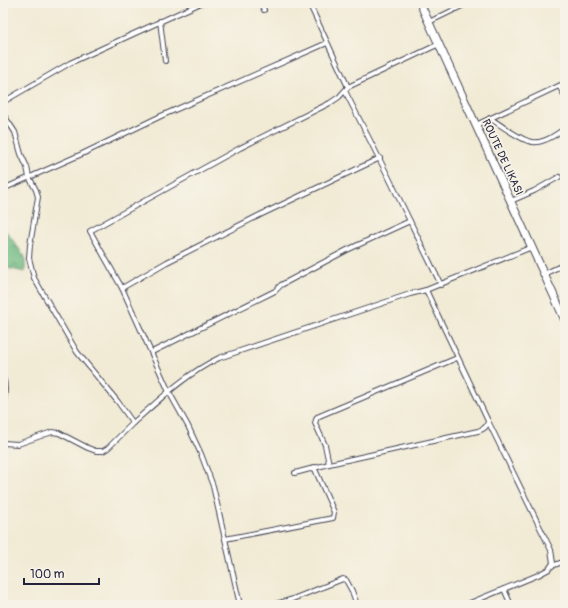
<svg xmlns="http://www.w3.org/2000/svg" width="568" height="608" viewBox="0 0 568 608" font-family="Pangolin,sans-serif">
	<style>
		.forest { fill: url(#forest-crowns); stroke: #4a6f60 }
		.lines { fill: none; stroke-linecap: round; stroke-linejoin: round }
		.minor-casing { stroke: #414052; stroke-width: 6 }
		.trunk-casing { stroke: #414052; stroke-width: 9 }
		.minor { stroke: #fff; stroke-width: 4 }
		.trunk { stroke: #fff; stroke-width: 7 }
		.labels { text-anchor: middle; stroke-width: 3.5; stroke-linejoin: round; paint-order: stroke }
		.street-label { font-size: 11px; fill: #22223b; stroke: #f7f3e8 }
	</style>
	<defs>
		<pattern id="forest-crowns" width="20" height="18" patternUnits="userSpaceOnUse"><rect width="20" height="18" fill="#72bc84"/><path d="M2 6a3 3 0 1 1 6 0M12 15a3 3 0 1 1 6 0" fill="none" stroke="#5d986d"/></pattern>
	</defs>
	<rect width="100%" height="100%" fill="#f7f3e8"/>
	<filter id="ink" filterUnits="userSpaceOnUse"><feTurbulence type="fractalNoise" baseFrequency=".025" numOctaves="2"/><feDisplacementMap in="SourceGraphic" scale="8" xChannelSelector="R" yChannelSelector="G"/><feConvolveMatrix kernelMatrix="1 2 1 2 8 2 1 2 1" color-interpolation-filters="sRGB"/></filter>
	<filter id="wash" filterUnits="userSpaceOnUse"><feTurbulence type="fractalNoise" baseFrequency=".012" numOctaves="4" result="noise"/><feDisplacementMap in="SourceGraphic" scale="16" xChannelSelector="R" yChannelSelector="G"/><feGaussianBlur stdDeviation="0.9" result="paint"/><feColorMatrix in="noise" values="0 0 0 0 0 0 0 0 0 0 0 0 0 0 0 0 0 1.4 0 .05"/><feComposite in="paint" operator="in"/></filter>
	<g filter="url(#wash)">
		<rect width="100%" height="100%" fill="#f1ebd5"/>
		<path class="forest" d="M3,227L25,257V272L3,267Z"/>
	</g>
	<g filter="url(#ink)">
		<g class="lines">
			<defs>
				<g id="minor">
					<path d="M261,3L264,10"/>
					<path d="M309,3L348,87"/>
					<path d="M160,21L165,61"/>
					<path d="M429,22L468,3"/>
					<path d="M559,86L565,96"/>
					<path d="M345,91L389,178L441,285"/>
					<path d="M3,102L70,63L201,3"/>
					<path d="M3,114L15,132L21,154L27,167L29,177L36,190L38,197L30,245L29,258L34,278L77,352L118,402L133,423L108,448L103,451H96L88,448L59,433L52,432L18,444L3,443"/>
					<path d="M490,118C500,125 517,137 528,141C540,146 556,135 565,128"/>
					<path d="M476,125L565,83"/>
					<path d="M3,189L82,154L161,116L327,43"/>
					<path d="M511,201L534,191L559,177"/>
					<path d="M544,274L565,264"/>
					<path d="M122,288L167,262L262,214L380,158"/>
					<path d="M152,352L275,291L281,285L347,250L410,221"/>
					<path d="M3,377C7,387 4,398 3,408"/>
					<path d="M133,423C159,400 187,373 219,358L410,294L426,290L532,247"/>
					<path d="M329,464L325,445L315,423L317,417L457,358"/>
					<path d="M295,473L329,464L478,431C484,429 487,427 488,421L426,290"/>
					<path d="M225,539L333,518L334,512L314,467"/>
					<path d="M552,566L565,561"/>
					<path d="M504,589L511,605"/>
					<path d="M21,605H25"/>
					<path d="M240,605L213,486L201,454L188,426L169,392L122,288L90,231L240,148L330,103L339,97L348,87L439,44"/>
					<path d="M272,605L290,600L343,579L346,580L352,591L357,605"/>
					<path d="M465,605L538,575L549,569L553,563L551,550L488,421"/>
				</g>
				<path id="trunk" d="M420,3L565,320"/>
			</defs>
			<use href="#minor" class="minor-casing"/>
			<use href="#trunk" class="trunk-casing"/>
			<use href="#minor" class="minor"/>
			<use href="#trunk" class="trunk"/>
		</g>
	</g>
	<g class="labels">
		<g class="street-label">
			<text transform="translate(503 157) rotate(65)" y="4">ROUTE DE LIKASI</text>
		</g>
	</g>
	<rect width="568" height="608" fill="none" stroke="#f7f3e8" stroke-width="16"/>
	<path d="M24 578v6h75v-6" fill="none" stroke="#22223b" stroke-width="2"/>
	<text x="30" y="578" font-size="12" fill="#22223b" stroke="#f7f3e8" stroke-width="3" paint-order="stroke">100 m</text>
</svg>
